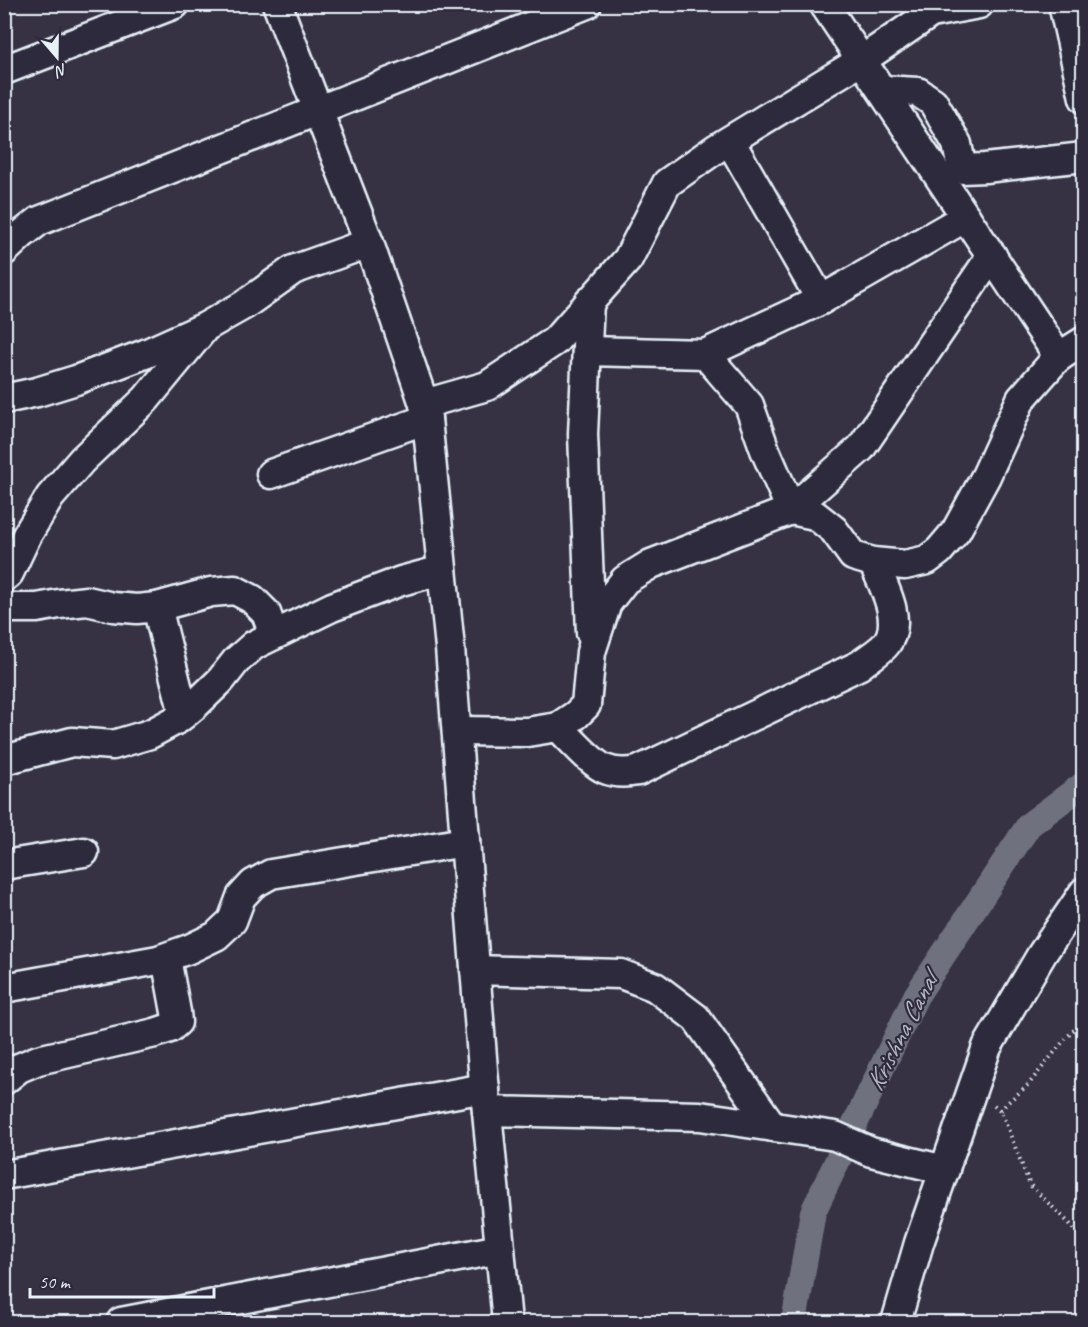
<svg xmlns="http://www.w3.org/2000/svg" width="1088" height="1327" viewBox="0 0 1088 1327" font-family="Caveat,sans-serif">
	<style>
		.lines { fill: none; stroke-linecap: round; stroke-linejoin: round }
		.canal { stroke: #70717f; stroke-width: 26 }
		.minor-casing { stroke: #e8f1f8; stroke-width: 33 }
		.path { stroke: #e8f1f8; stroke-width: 4; stroke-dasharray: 1.5 4.5; stroke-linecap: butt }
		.minor { stroke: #2f2a3d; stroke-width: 28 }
		.labels { text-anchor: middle; stroke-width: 4.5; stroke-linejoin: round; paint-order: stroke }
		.water-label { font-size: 26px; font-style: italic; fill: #b2b7c2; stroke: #2f2a3d }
	</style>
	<rect width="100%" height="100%" fill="#363244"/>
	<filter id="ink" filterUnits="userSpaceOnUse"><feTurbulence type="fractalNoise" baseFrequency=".0167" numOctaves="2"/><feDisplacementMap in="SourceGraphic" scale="12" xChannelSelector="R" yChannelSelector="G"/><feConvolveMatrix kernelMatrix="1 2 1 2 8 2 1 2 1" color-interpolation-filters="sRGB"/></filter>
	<g filter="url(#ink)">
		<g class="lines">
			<path class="canal" d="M794,1322L813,1212L916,996L1029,825L1084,784"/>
			<defs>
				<g id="minor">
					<path d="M277,4L369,243L424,404L427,419L450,648L483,1070L507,1322"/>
					<path d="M824,4L1059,357"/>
					<path d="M1063,4L1084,98"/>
					<path d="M4,70L175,4"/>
					<path d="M882,90L918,92L933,102L957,144L962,169L985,168L1084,157"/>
					<path d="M730,141L821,300"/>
					<path d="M966,217L821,300L705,354L749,405L765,450L791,510L861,448L992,255"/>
					<path d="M4,251L21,235L39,221L587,4"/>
					<path d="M589,302L583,434L591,633"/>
					<path d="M587,351L705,354"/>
					<path d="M4,399L37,392L76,380L145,354L205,327L244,305L293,270L369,243"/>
					<path d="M424,404L487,386L555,341L628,259L667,183L717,148L862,60L931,13L979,4"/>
					<path d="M271,474L427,419"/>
					<path d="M4,577L9,573L27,535L50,497L82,460L146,399L202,331"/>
					<path d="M4,606L14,608H37L59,604L87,601L113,607L137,609L157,607L211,592L235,590L252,599L266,613L274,635"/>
					<path d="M157,607L184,714"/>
					<path d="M558,727C569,737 592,764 605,769C616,774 627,773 638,771L860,665C867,659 881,651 886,644C904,621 883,585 873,562"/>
					<path d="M457,731L527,732L558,727L576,715L586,705L591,652L607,603L625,580L651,564L791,510L815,515L834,530L853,556L873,562L905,565L927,560L939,551L956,531L986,476L1021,399L1057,358L1084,341"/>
					<path d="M4,760L72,742L113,745L150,734L178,719L194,706L221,680L236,661L254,645L332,607L401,581L442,570"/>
					<path d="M4,865L84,852"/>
					<path d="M475,970L621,974L655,987L696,1018L773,1127"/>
					<path d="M4,988L158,960L189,949L216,936L232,921L241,897L253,884L271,874L465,842"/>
					<path d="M4,1080L19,1068L38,1060L155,1033L170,1028L177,1022L176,1012L166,958"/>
					<path d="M487,1111L700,1116L835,1136L871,1152L945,1170"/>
					<path d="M4,1175L485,1088"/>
					<path d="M121,1322L500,1249"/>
					<path d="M896,1322L919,1243L987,1047L1042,954L1084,892"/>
				</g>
			</defs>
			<use href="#minor" class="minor-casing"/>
			<g class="path">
				<path d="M994,1105L1001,1111L1030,1185L1069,1223L1084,1241"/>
				<path d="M1001,1111L1006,1104L1028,1085L1066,1038L1084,1020"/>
			</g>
			<use href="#minor" class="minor"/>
		</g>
	</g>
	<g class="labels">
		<g class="water-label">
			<text transform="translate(901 1032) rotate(-63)" y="9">Krishna Canal</text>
		</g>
	</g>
	<rect width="1088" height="1327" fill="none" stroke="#2f2a3d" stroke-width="24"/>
	<rect x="12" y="12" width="1064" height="1303" fill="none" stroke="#e8f1f8" stroke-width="2" filter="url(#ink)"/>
	<g transform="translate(57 57) rotate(160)" stroke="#2f2a3d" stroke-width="4.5" paint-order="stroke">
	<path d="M0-4.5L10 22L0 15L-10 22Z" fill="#e8f1f8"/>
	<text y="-9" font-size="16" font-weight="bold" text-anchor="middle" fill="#e8f1f8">N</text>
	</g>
	<path d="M30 1288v9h184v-9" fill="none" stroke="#e8f1f8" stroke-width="3"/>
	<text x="39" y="1288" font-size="18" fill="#e8f1f8" stroke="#2f2a3d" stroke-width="4.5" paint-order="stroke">50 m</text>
</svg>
